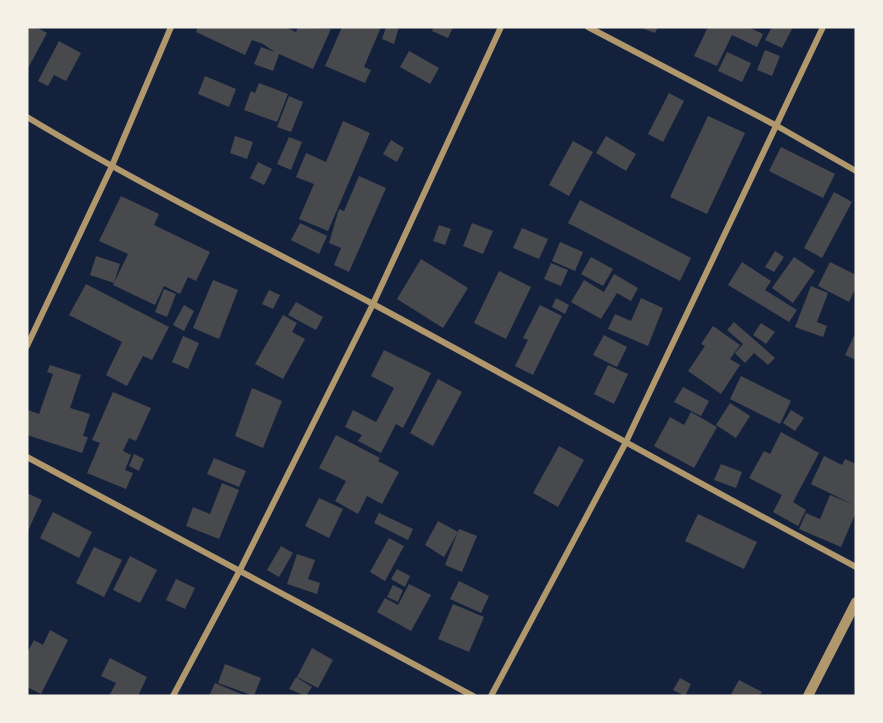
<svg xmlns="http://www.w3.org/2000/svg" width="883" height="723" viewBox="0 0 883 723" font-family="Overpass,sans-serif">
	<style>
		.building { fill: #48494c }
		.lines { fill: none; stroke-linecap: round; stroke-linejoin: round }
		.minor { stroke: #b1986c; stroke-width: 6 }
		.tertiary { stroke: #b1986c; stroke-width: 10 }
	</style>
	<rect width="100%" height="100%" fill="#14213d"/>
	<g class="building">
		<path d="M27,27H36L47,33L27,70Z"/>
		<path d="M198,27H285L296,32L298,27L331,29L313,69L279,54L273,71L254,64L261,47L275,52L263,44L252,40L245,55L196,32Z"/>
		<path d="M342,27H381L364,67L371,70L365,83L325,66Z"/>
		<path d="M386,27H399L394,44L382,39Z"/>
		<path d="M434,27H453L448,38L432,31Z"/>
		<path d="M639,27H658L655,33Z"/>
		<path d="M708,27H748L763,34L757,47L732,35L717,66L694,56Z"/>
		<path d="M772,27H793L782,48L765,40Z"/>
		<path d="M59,41L81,53L66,81L54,75L48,86L38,81Z"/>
		<path d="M765,50L780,56L772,76L757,70Z"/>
		<path d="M409,51L439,68L430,84L400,67Z"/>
		<path d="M727,52L751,63L742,82L718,71Z"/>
		<path d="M205,76L236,89L229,107L198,94Z"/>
		<path d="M259,83L288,94L277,122L244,110L251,91L255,93Z"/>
		<path d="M669,93L684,101L663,142L648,134Z"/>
		<path d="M289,96L303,102L291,132L277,127Z"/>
		<path d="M708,116L745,133L707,214L670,197Z"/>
		<path d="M343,121L370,133L328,231L299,219L314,184L296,177L306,153L326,162Z"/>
		<path d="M235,136L253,142L247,159L230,153Z"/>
		<path d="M606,136L636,154L626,171L596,153Z"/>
		<path d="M289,137L302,142L291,170L277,164Z"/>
		<path d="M391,140L404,148L397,162L383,154Z"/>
		<path d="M573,141L593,152L569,196L549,185Z"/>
		<path d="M781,147L835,174L823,198L769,171Z"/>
		<path d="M258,162L272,169L264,185L250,178Z"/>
		<path d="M359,176L386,188L349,272L334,265L341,248L329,243L339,209L344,211Z"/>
		<path d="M834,192L852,202L822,258L804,248Z"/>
		<path d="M121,196L159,214L154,225L210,252L196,281L188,277L180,294L164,286L155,305L113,285L128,254L99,241Z"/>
		<path d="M580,200L691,258L680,281L568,223Z"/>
		<path d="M300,223L327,236L319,254L291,240Z"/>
		<path d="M472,223L493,231L483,254L463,246Z"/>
		<path d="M439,225L451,229L445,245L433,241Z"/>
		<path d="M522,228L548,239L539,259L513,248Z"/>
		<path d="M560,242L583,252L575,271L552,261Z"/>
		<path d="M775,251L784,257L774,272L765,267Z"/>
		<path d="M96,256L120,264L114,283L90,275Z"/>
		<path d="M591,257L613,269L603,286L581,274Z"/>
		<path d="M794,257L815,271L793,303L772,288Z"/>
		<path d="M421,259L468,288L443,328L397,299Z"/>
		<path d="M742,262L771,281L765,290L797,310L789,322L728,285Z"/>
		<path d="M830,262L856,275V287L849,302L818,286Z"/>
		<path d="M551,263L568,270L561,286L544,279Z"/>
		<path d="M499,271L531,287L506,339L474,323Z"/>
		<path d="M614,274L638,288L631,301L617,293L601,319L571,302L584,280L604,292Z"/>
		<path d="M213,280L238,290L219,339L193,328Z"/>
		<path d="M86,284L169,327L152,360L143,356L127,386L106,375L122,342L69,315Z"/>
		<path d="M811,286L828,293L817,322L827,326L823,337L795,327Z"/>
		<path d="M164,289L176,294L167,317L155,312Z"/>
		<path d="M269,290L280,295L273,309L262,304Z"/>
		<path d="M556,298L569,305L565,314L552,307Z"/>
		<path d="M641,298L663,308L648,346L608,329L615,314L631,321Z"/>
		<path d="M296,302L323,317L316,330L288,315Z"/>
		<path d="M184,305L194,311L184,331L173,325Z"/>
		<path d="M540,305L562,316L533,375L515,366L528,340L523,338Z"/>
		<path d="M283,315L297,323L292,332L305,339L283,379L255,364Z"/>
		<path d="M734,322L775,358L768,365L754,353L745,363L735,353L743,344L727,330Z"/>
		<path d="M761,323L775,332L766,344L753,335Z"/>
		<path d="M713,326L740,345L730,359L740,365L721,394L688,371L705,346L701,344Z"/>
		<path d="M604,335L627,347L617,367L593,355Z"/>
		<path d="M183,336L199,343L188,369L172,362Z"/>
		<path d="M854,336L856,337V360L845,355Z"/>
		<path d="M384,350L431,373L403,428L396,424L381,453L358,441L362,435L345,427L353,410L376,422L394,388L371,376Z"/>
		<path d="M50,365L81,375L70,408L90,414L83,436L88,437L82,453L27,435V412L28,410L39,414L53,374L47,372Z"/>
		<path d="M608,365L628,374L614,404L594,394Z"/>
		<path d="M741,376L791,401L780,424L730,399Z"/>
		<path d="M438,379L462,392L433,446L410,433Z"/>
		<path d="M683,387L709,401L701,416L674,402Z"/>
		<path d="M252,388L282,401L263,448L235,436Z"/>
		<path d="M113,392L151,408L136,441L129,438L123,451L131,455L125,470L133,473L126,489L87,473L100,443L92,440Z"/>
		<path d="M730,403L750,416L736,438L716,425Z"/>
		<path d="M791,410L804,418L795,431L783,423Z"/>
		<path d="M691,412L717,427L694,468L654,446L670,417L684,425Z"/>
		<path d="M781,432L819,453L793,502L806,510L798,526L773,512L782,495L749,478L764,451L770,454Z"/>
		<path d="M336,435L380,458L378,461L399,472L382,504L367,496L358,514L335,501L346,481L319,468Z"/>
		<path d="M559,446L584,460L558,507L533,493Z"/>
		<path d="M134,454L144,459L139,471L129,466Z"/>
		<path d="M824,456L842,465L845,459L856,464V512L841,547L799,529L806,513L820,519L830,495L852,504L811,484Z"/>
		<path d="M214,458L246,471L239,487L207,474Z"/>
		<path d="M721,464L742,472L736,488L714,480Z"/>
		<path d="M222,483L239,490L219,539L186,526L193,507L210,514Z"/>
		<path d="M27,493L42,500L27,533Z"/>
		<path d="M319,498L343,509L329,538L305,526Z"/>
		<path d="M53,512L92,532L79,558L40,538Z"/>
		<path d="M379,513L413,529L408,540L374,523Z"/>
		<path d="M698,514L757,542L744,569L685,541Z"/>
		<path d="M438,521L458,532L444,557L425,545Z"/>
		<path d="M459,529L477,536L462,572L445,565Z"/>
		<path d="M389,538L404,546L385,581L370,572Z"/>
		<path d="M281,546L293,553L279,577L267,570Z"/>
		<path d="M94,547L122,560L104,597L76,583Z"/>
		<path d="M297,554L315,560L308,579L320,583L317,594L287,584Z"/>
		<path d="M130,556L157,570L140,603L113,590Z"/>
		<path d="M397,569L410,576L405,587L391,579Z"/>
		<path d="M176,579L195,588L185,609L166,600Z"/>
		<path d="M459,581L489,596L481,613L450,599Z"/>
		<path d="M409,584L431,595L411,631L377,612L385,598L398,605Z"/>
		<path d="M393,585L403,590L398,602L387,597Z"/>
		<path d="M453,604L484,617L469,652L438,639Z"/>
		<path d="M50,630L68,640L41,694L27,687V653L34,640L43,645Z"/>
		<path d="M312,648L333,660L318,688L297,677Z"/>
		<path d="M110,658L147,677L138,696H109L116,683L101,676Z"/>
		<path d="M225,664L261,678L254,696L218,683Z"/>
		<path d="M296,677L312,687L306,696L289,689Z"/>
		<path d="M680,678L691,684L685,696L673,690Z"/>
		<path d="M739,680L762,692L759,696H730Z"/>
		<path d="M215,683L246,696H209Z"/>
	</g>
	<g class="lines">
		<g class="minor">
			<path d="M588,27L777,126L856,171"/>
			<path d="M27,117C140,185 257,242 373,304C535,391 694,481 856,567"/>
			<path d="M27,346L111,168L171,27"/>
			<path d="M27,457L473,696"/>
			<path d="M173,696L240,570L373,304L501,27"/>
			<path d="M491,696L625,444L823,27"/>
		</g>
		<path class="tertiary" d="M808,696L856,602"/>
	</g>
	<rect width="883" height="723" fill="none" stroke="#f6f1e7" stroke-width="57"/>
</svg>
